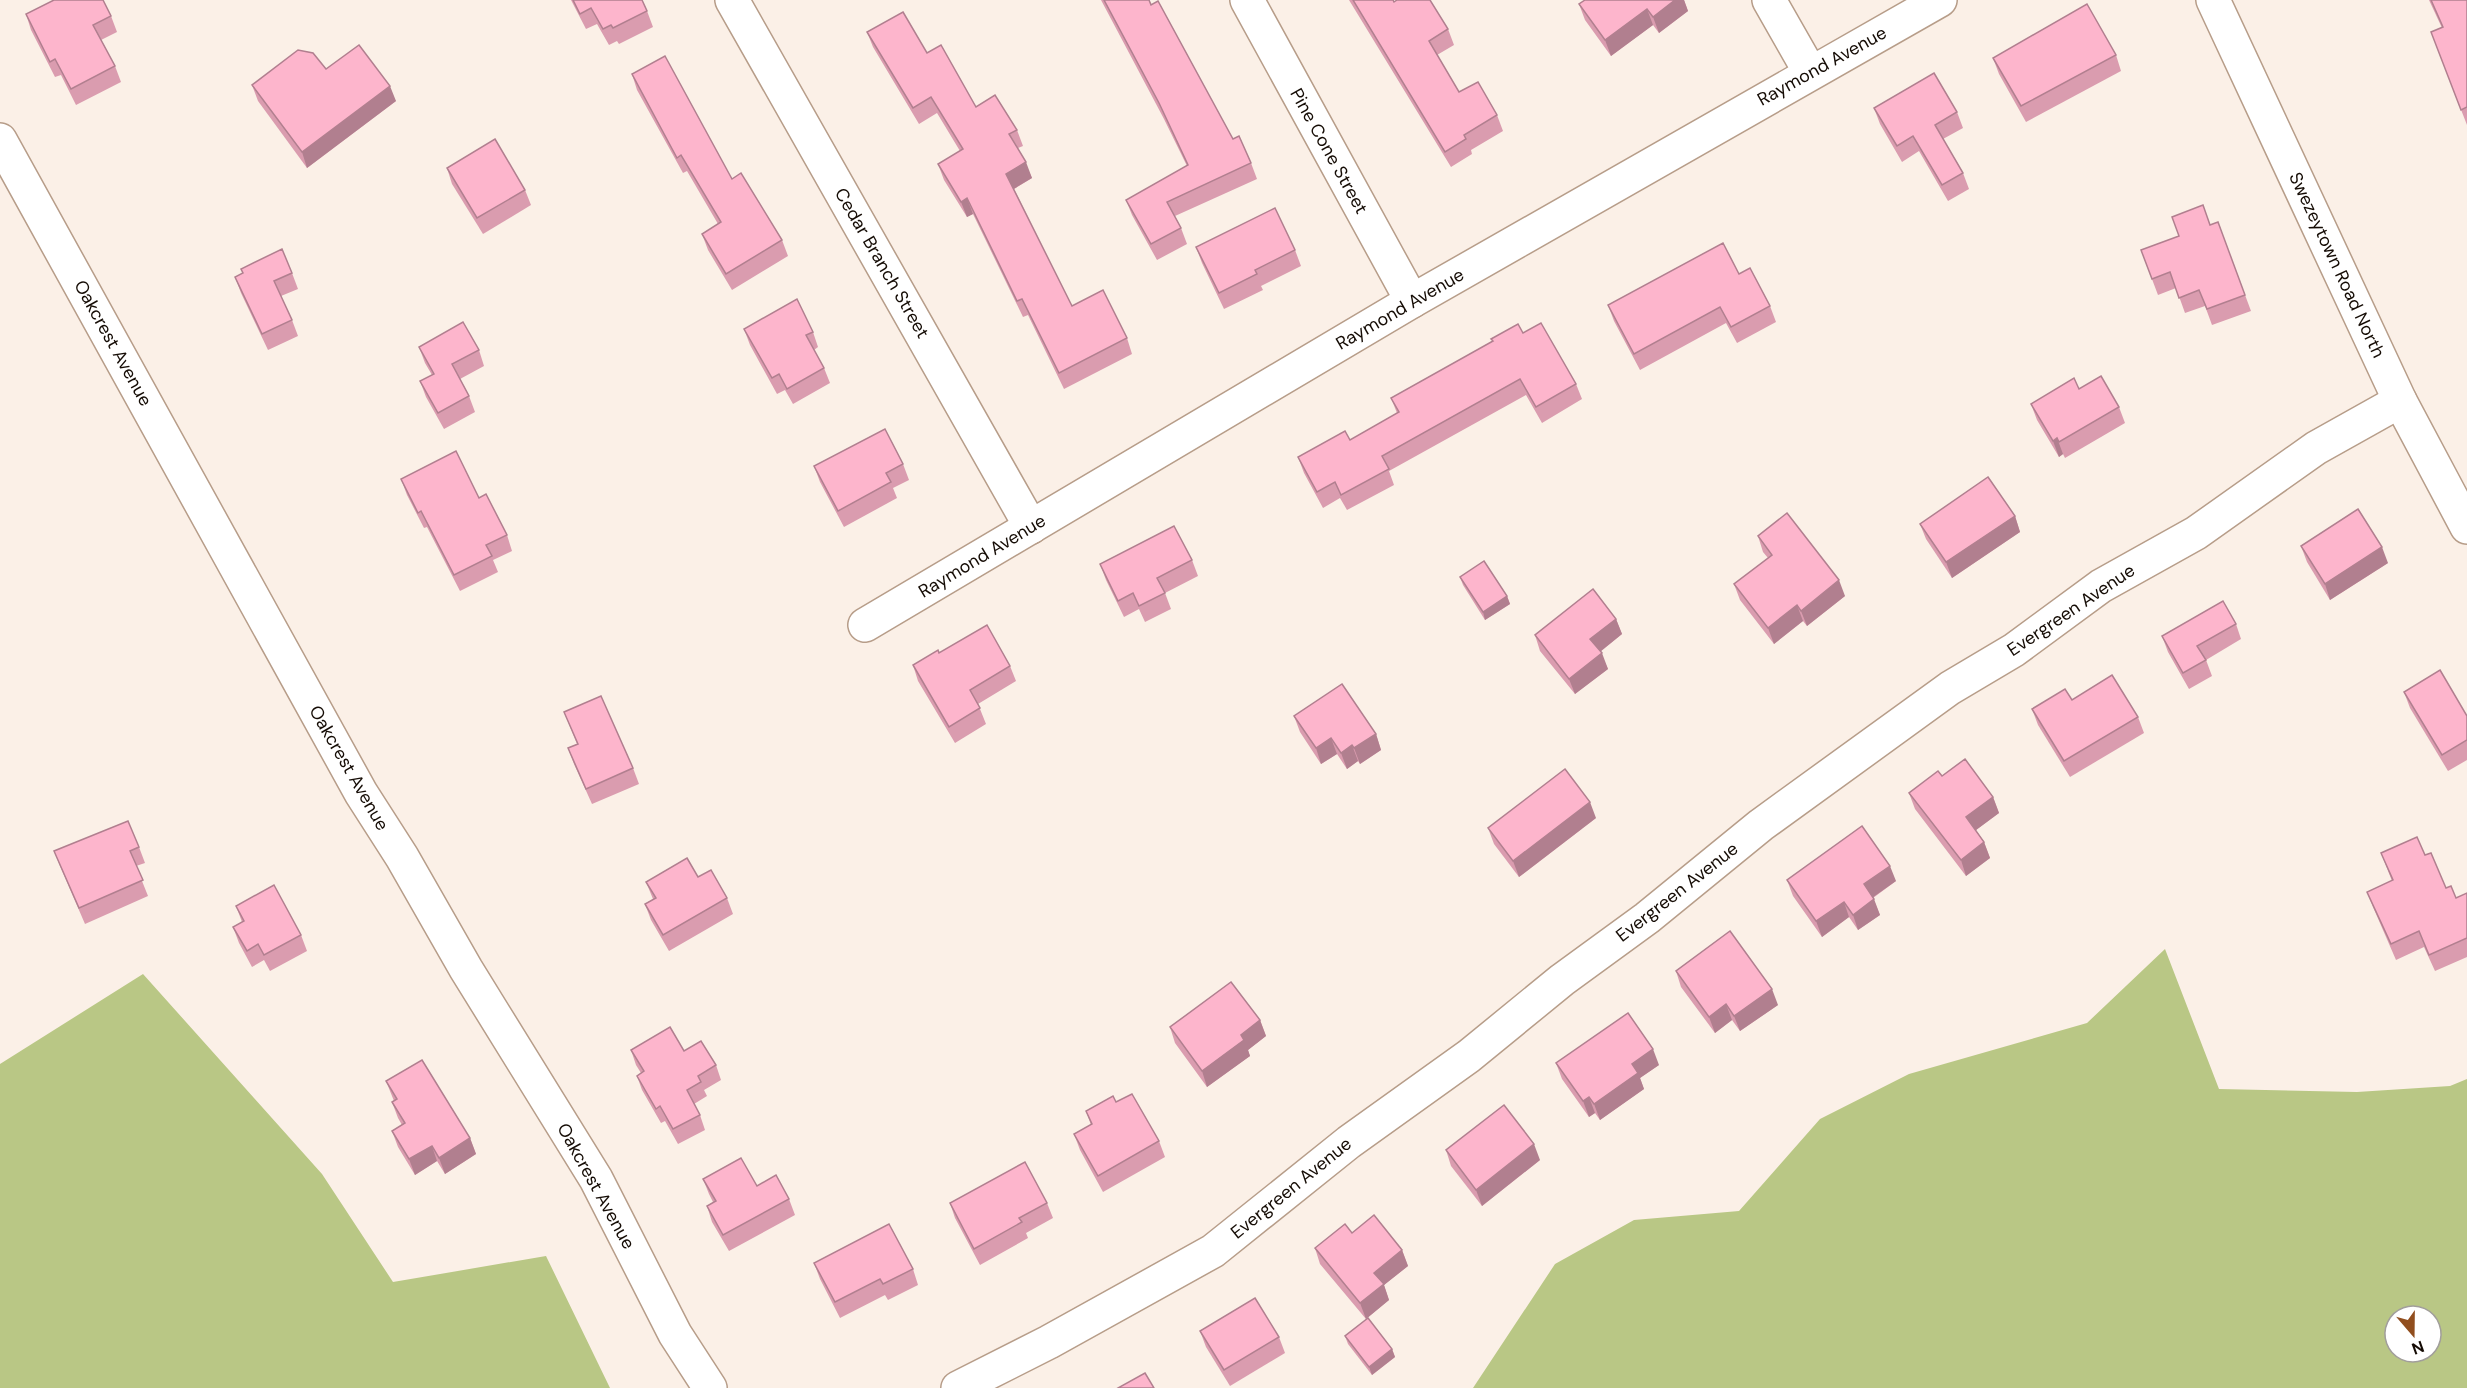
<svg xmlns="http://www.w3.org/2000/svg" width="2467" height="1388" viewBox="0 0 2467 1388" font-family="'DM Sans',sans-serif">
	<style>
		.forest { fill: #b9c785; fill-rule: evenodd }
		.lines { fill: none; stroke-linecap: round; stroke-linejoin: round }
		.street-casing { stroke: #b79d89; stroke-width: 36 }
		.street { stroke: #fff; stroke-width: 33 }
		.wall { fill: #da9caf }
		.shaded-wall { fill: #b17f8f }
		.building { fill: #fdb5cc; stroke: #b17f8f; stroke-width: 1.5 }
		.labels { text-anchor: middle; stroke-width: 5; stroke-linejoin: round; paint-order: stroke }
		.street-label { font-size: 18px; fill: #150c05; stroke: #fff }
	</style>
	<rect width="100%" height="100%" fill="#fbf0e7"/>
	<g class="forest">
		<path d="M2165,949L2219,1089L2357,1092L2450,1086L2467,1079V1388H1473L1555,1264L1634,1220L1739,1211L1820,1119L1909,1074L2087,1023ZM2395,1316H2431V1352H2395Z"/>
		<path d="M143,974L322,1174L393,1282L546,1256L610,1388H0V1064Z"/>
	</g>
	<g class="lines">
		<defs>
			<g id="street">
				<path d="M732,0L1031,527"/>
				<path d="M1247,0L1412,301"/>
				<path d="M1769,0L1810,72"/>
				<path d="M2213,0L2400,401L2467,527"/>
				<path d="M0,140L361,793L402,857L466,969L596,1179L675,1334L710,1388"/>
				<path d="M865,625L1412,301L1940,0"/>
				<path d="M958,1388L1049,1342L1213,1251L1349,1142L1469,1056L1562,980L1647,918L1761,825L1950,688L2014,650L2101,586L2196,533L2316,448L2400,401"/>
			</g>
		</defs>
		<use href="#street" class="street-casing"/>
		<use href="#street" class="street"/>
	</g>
	<g class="wall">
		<path d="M571,0H642L647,11L653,27L619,44L617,41L609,45L597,24L586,29Z"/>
		<path d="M1101,0H1149L1233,139L1251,163L1257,179L1175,216L1181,228L1187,244L1157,260L1132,215L1126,200L1187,166L1164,119Z"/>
		<path d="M1349,0H1393L1394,2L1448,29L1454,45L1437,55L1459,92L1497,115L1503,131L1471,150L1472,154L1451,167Z"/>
		<path d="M1585,0H1684L1688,11L1659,33L1653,25L1611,56L1585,20L1579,4Z"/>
		<path d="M2429,0H2467V125L2437,48L2442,28Z"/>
		<path d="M26,14L111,16L117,32L101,40L115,66L121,82L76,105L61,75L55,77L31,30Z"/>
		<path d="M867,32L927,53L976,107L1017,130L1023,146L1018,148L1032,178L1014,189L1072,306L1127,338L1132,354L1064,389L1028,315L1023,317L973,214L967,217L944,180L938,164L960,151L937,113L919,124L873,47Z"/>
		<path d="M2116,55L2121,71L2026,122L1999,74L1993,58Z"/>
		<path d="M326,69L396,101L307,168L258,101L252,85Z"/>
		<path d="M632,74L732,179L782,240L788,256L732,290L708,250L702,234L718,224L687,171L683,173L637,90Z"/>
		<path d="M1874,108L1957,112L1963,128L1943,139L1963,173L1969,189L1948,201L1919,151L1902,162L1880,124Z"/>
		<path d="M447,168L525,190L531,205L483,234L452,184Z"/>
		<path d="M2218,222L2251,311L2212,325L2205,306L2185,313L2176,288L2158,295L2141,250Z"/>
		<path d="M1196,247L1295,250L1301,266L1261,286L1263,290L1224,309L1202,263Z"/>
		<path d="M292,273L298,289L281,296L292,320L298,336L268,350L241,293L235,277Z"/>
		<path d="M1739,274L1770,306L1776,322L1737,343L1726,323L1640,370L1614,321L1608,305Z"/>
		<path d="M744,329L813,332L818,347L814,350L824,368L830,383L793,404L785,390L777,394L750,345Z"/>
		<path d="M1523,333L1576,384L1582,399L1542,423L1526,395L1389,471L1394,485L1347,510L1340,498L1323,508L1304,473L1298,457L1350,440L1397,413L1391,398Z"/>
		<path d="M419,347L479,350L484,366L460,379L469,396L475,412L444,429L426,397L420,381L432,375L425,363Z"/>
		<path d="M2079,389L2119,407L2125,423L2065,458L2063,454L2059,457L2037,420L2031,404Z"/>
		<path d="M903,464L909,480L893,488L897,498L844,527L820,482L814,466Z"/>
		<path d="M401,479L479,498L507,535L512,551L493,560L498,572L460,591L427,527L424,528L407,495Z"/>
		<path d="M2015,516L2020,532L1952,578L1926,539L1920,524Z"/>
		<path d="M1758,536L1845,596L1807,626L1803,621L1774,644L1740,600L1734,584L1768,558L1763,552Z"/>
		<path d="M2301,546L2388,563L2330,600L2307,562Z"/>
		<path d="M1192,560L1198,576L1165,593L1171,609L1145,622L1139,609L1124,617L1106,580L1100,564Z"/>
		<path d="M1460,577L1507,596L1510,604L1485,620L1463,585Z"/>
		<path d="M1616,619L1622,634L1600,652L1608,669L1575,694L1540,651L1535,635Z"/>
		<path d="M2236,624L2241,639L2206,660L2212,676L2189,689L2168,652L2162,636Z"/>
		<path d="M939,653L1010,666L1016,681L978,704L986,724L955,743L918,681L913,665Z"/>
		<path d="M2404,692L2467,716V760L2448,771L2410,708Z"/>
		<path d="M2072,700L2138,717L2144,733L2070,777L2038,725L2032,709Z"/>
		<path d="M564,712L633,768L639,784L592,804L574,764L568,748L577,744Z"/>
		<path d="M1294,716L1376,734L1381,750L1360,764L1358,761L1347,769L1337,754L1321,764L1300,732Z"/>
		<path d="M1942,776L1993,797L1999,813L1976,830L1984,842L1990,858L1966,876L1915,809L1909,793Z"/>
		<path d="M1596,818L1519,877L1494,844L1488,828Z"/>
		<path d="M139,847L145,863L136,866L148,896L85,924L60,866L54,851Z"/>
		<path d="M2381,853L2425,855L2446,888L2456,898L2467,893V957L2435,971L2424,947L2396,960L2373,907L2367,892L2392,881Z"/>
		<path d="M1787,880L1896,881L1873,898L1880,915L1858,930L1849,917L1822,937L1793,896Z"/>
		<path d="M646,882L727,898L733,914L669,951L651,920L645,904L653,899Z"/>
		<path d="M236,906L301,935L307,951L270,971L264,960L252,967L239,943L233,927L242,922Z"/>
		<path d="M1676,971L1778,1005L1740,1031L1732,1020L1715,1033L1681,987Z"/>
		<path d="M1260,1020L1266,1036L1248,1050L1250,1056L1207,1087L1175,1043L1170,1027Z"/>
		<path d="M631,1050L684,1051L716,1065L721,1080L704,1090L707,1096L694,1104L700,1115L705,1130L678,1144L665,1121L661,1123L642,1090L637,1076L641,1073L636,1065Z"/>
		<path d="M1556,1063L1659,1065L1640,1078L1644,1089L1600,1120L1595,1113L1589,1117L1562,1079Z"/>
		<path d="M386,1081L470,1138L476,1154L445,1174L437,1161L415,1175L398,1147L392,1131L402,1125L398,1118L392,1102L394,1101Z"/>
		<path d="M1116,1102L1159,1141L1165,1157L1103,1192L1080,1150L1074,1134L1091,1125L1086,1111Z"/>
		<path d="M1446,1150L1540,1160L1482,1206L1451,1166Z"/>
		<path d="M703,1179L757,1186L789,1199L795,1215L729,1251L712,1222L707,1206L713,1202L709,1194Z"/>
		<path d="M950,1203H1047L1053,1218L1026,1233L1028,1238L980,1265L955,1218Z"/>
		<path d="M1352,1233L1402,1250L1408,1266L1384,1285L1389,1300L1366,1319L1320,1264L1315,1248Z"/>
		<path d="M814,1263L913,1269L918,1285L888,1300L885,1295L840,1318L820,1279Z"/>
		<path d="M1200,1331L1279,1337L1285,1353L1230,1386L1206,1347Z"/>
		<path d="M1345,1336L1392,1349L1395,1357L1372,1375L1348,1344Z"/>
	</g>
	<g class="shaded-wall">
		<path d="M1675,0H1684L1688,11L1659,33L1653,17Z"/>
		<path d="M1647,9L1653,25L1611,56L1605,40Z"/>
		<path d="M390,86L396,101L307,168L302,152Z"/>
		<path d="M1026,162L1032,178L1012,190L1006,174Z"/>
		<path d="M967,198L973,214L967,217L961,202Z"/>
		<path d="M2057,438L2063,454L2059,457L2053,441Z"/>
		<path d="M2015,516L2020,532L1952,578L1946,562Z"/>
		<path d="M2382,547L2388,563L2330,600L2325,584Z"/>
		<path d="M1839,580L1845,596L1807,626L1801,611Z"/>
		<path d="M1507,596L1510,604L1485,620L1483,612Z"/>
		<path d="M1797,605L1803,621L1774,644L1768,628Z"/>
		<path d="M1616,619L1622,634L1596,655L1590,639Z"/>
		<path d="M1602,653L1608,669L1575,694L1569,679Z"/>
		<path d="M1376,734L1381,750L1360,764L1354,748Z"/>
		<path d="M1331,738L1337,754L1321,764L1316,748Z"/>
		<path d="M1352,745L1358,761L1347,769L1341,753Z"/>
		<path d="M1993,797L1999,813L1972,833L1966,817Z"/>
		<path d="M1590,802L1596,818L1519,877L1513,861Z"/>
		<path d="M1984,842L1990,858L1966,876L1961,860Z"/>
		<path d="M1890,866L1896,881L1869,900L1864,884Z"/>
		<path d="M1874,899L1880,915L1858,930L1853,915Z"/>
		<path d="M1844,902L1849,917L1822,937L1816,921Z"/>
		<path d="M1772,989L1778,1005L1740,1031L1734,1016Z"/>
		<path d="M1726,1004L1732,1020L1715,1033L1709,1017Z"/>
		<path d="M1260,1020L1266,1036L1248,1050L1250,1056L1207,1087L1202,1071L1241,1035Z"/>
		<path d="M1653,1049L1659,1065L1640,1078L1644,1089L1600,1120L1594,1104L1632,1064Z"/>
		<path d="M1589,1097L1595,1113L1589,1117L1583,1101Z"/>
		<path d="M470,1138L476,1154L445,1174L439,1158Z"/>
		<path d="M1534,1144L1540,1160L1482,1206L1476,1190Z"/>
		<path d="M432,1146L437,1161L415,1175L409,1159Z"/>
		<path d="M1402,1250L1408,1266L1384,1285L1389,1300L1366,1319L1360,1303L1374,1273Z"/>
		<path d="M1392,1349L1395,1357L1372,1375L1369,1367Z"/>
	</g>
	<g class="building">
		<path d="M54,0H103L111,16L93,25L115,66L71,89L55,59L50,62L26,14Z"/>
		<path d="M573,0H642L647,11L613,28L611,25L603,29L591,8L580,14Z"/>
		<path d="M1104,0H1149L1151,5L1158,1L1233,139L1239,136L1251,163L1167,202L1181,228L1151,244L1126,200L1188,165L1159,103Z"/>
		<path d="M1353,0H1393L1394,2L1397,0H1430L1448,29L1429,41L1459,92L1478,82L1497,115L1464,135L1466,139L1445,152Z"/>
		<path d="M1585,0H1675L1653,17L1647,9L1605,40L1579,4Z"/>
		<path d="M2431,0H2467V107L2461,110L2431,32L2443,27Z"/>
		<path d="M2087,4L2116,55L2021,106L1993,58Z"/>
		<path d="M903,12L927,53L941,45L976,107L995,95L1017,130L1009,134L1026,162L1006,174L1072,306L1103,290L1127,338L1059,373L1022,299L1017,301L967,198L961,202L938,164L963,149L931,97L913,108L867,32Z"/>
		<path d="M359,45L390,86L302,152L252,85L298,50L313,53L326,69Z"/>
		<path d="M665,56L732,179L741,173L782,240L726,274L702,234L721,222L681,155L677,158L632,74Z"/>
		<path d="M1934,73L1957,112L1935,125L1963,173L1942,185L1913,136L1897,146L1874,108Z"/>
		<path d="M495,139L525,190L477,218L447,168Z"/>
		<path d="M2203,205L2210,225L2218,222L2245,295L2207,309L2199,290L2179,298L2170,272L2152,279L2141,250L2179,236L2172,217Z"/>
		<path d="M1275,208L1295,250L1255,270L1257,274L1219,293L1196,247Z"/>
		<path d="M1723,243L1739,274L1750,268L1770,306L1731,327L1720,307L1634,354L1608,305Z"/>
		<path d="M282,249L292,273L274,281L292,320L262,334L235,277L243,273L241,269Z"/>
		<path d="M797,299L813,332L806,335L824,368L787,389L779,374L772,378L744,329Z"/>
		<path d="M463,322L479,350L452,364L469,396L438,413L420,381L434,374L419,347Z"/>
		<path d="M1541,323L1576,384L1536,407L1520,379L1382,456L1389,469L1341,495L1335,482L1317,492L1298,457L1345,431L1350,440L1399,412L1391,398L1493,341L1491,339L1518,324L1523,333Z"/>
		<path d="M2101,376L2119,407L2059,442L2057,438L2053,441L2031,404L2074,378L2079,389Z"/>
		<path d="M885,429L903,464L886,473L891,482L838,511L814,466Z"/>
		<path d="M456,451L479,498L486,494L507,535L486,545L492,556L454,575L421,511L418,513L401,479Z"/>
		<path d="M1988,477L2015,516L1946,562L1920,524Z"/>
		<path d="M2358,509L2382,547L2325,584L2301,546Z"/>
		<path d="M1787,513L1839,580L1801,611L1797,605L1768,628L1734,584L1772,555L1758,536Z"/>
		<path d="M1174,526L1192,560L1157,578L1165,593L1139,606L1133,593L1118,601L1100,564Z"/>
		<path d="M1484,561L1507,596L1483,612L1460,577Z"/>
		<path d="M1593,589L1616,619L1590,639L1602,653L1569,679L1535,635Z"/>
		<path d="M2223,601L2236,624L2197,646L2206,660L2183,673L2162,636Z"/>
		<path d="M987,625L1010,666L970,690L980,708L949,727L913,665L938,650L939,653Z"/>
		<path d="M2440,670L2467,716V740L2442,755L2404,692Z"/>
		<path d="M2112,675L2138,717L2064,761L2032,709L2065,689L2072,700Z"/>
		<path d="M1342,684L1376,734L1354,748L1352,745L1341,753L1331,738L1316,748L1294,716Z"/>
		<path d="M601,696L633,768L586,789L568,748L578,744L564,712Z"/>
		<path d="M1965,759L1993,797L1966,817L1984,842L1961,860L1909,793L1938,771L1942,776Z"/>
		<path d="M1565,769L1590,802L1513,861L1488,828Z"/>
		<path d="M128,821L139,847L130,851L143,880L79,908L54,851Z"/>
		<path d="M1862,826L1890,866L1864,884L1874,899L1853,915L1844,902L1816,921L1787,880Z"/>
		<path d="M2417,837L2425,855L2431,853L2446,888L2451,886L2456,898L2467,893V938L2429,955L2419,931L2391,944L2367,892L2393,880L2381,853Z"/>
		<path d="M687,858L698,877L711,870L727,898L663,935L645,904L656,898L646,882Z"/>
		<path d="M274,885L301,935L264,955L258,944L247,951L233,927L244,921L236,906Z"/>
		<path d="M1730,931L1772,989L1734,1016L1726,1004L1709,1017L1676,971Z"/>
		<path d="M1231,982L1260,1020L1241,1035L1244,1040L1202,1071L1170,1027Z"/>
		<path d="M1628,1013L1653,1049L1632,1064L1638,1073L1594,1104L1589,1097L1583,1101L1556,1063Z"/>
		<path d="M670,1027L684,1051L701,1041L716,1065L698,1076L701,1082L687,1090L700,1115L673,1129L660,1106L656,1109L637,1076L644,1071L631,1050Z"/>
		<path d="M422,1060L470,1138L439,1158L432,1146L409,1159L392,1131L405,1123L392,1102L397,1099L386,1081Z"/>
		<path d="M1132,1094L1159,1141L1098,1176L1074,1134L1092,1124L1086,1111L1113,1096L1116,1102Z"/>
		<path d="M1504,1105L1534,1144L1476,1190L1446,1150Z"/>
		<path d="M741,1158L757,1186L776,1175L789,1199L723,1235L707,1206L716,1201L703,1179Z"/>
		<path d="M1025,1162L1047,1203L1019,1218L1022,1222L974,1249L950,1203Z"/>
		<path d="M1374,1215L1402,1250L1374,1273L1384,1284L1360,1303L1315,1248L1345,1224L1352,1233Z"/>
		<path d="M889,1224L913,1269L883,1284L880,1279L835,1302L814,1263Z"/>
		<path d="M1255,1298L1279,1337L1224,1370L1200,1331Z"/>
		<path d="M1368,1318L1392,1349L1369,1367L1345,1336Z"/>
		<path d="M1145,1373L1154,1388H1118Z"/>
	</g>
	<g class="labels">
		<g class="street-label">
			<text transform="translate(1822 66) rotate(-29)" y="6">Raymond Avenue</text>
			<text transform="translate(1329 151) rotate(61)" y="6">Pine Cone Street</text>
			<text transform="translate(882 263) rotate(60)" y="6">Cedar Branch Street</text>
			<text transform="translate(2337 265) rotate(65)" y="6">Swezeytown Road North</text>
			<text transform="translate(1400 309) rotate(-30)" y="6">Raymond Avenue</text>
			<text transform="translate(113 343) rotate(61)" y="6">Oakcrest Avenue</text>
			<text transform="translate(982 556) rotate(-31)" y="6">Raymond Avenue</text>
			<text transform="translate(2071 610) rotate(-34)" y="6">Evergreen Avenue</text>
			<text transform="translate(349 768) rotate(60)" y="6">Oakcrest Avenue</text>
			<text transform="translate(1677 892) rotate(-38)" y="6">Evergreen Avenue</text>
			<text transform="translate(596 1186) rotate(61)" y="6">Oakcrest Avenue</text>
			<text transform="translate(1291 1188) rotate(-39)" y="6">Evergreen Avenue</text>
		</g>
	</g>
	<g transform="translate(2413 1334) rotate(160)"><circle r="28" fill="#ffffff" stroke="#a19e9b" stroke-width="1.5"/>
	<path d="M0-4.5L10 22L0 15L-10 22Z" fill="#914e1e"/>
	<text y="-9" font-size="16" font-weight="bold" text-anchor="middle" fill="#150c05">N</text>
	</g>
</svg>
